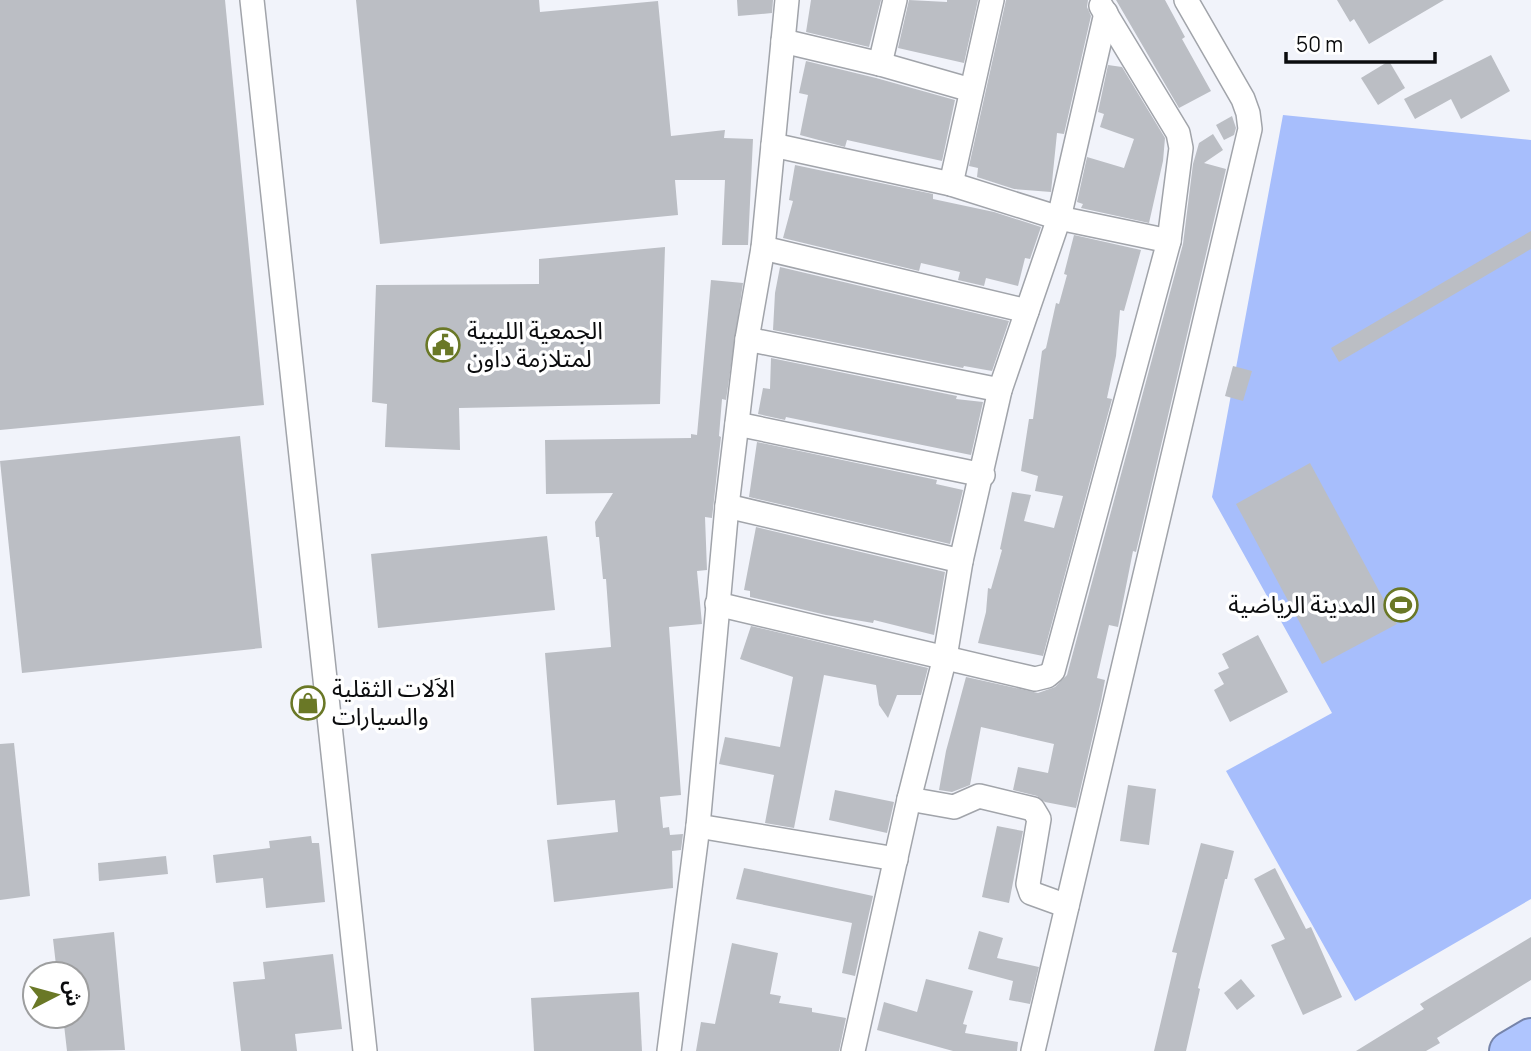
<svg xmlns="http://www.w3.org/2000/svg" width="1531" height="1051" viewBox="0 0 1531 1051" font-family="Manrope,'Noto Sans Arabic',sans-serif">
	<style>
		.green { fill: #a7befc }
		.building { fill: #bbbec4 }
		.lines { fill: none; stroke-linecap: round; stroke-linejoin: round }
		.street-casing { stroke: #a1a4aa; stroke-width: 26 }
		.highway-casing { stroke: #7684aa; stroke-width: 42 }
		.street { stroke: #fff; stroke-width: 23 }
		.highway { stroke: #afc5fe; stroke-width: 38 }
		.labels { text-anchor: middle; stroke-width: 7; stroke-linejoin: round; paint-order: stroke }
		.poi-label { font-size: 24px; fill: #0b0c0e; stroke: #fff; text-anchor: start }
	</style>
	<rect width="100%" height="100%" fill="#f1f3fa"/>
	<path class="green" d="M1283,115L1531,140V899L1355,1001L1226,771L1332,713L1212,497Z"/>
	<g class="building">
		<path d="M0,0H225L264,405L0,430Z"/>
		<path d="M356,0H539L540,12L658,1L671,136L725,130L724,138L753,139L748,245H722L725,180H675L678,215L380,244Z"/>
		<path d="M737,0H773L772,13L738,16Z"/>
		<path d="M811,0H881L869,47L806,32Z"/>
		<path d="M909,0L947,2V0H978L964,63L898,48Z"/>
		<path d="M1006,0H1088L1087,7L1091,16L1064,134L1057,133L1051,192L1014,189L977,177L978,168L969,166Z"/>
		<path d="M1116,0H1165L1185,37L1182,39L1211,91L1179,108Z"/>
		<path d="M1337,0H1444L1369,44L1354,19L1350,22Z"/>
		<path d="M1491,55L1510,91L1461,119L1451,99L1415,119L1404,99Z"/>
		<path d="M806,61L876,78L955,100L942,161L847,140L845,147L800,135L808,95L799,93Z"/>
		<path d="M1389,61L1405,88L1378,105L1361,78Z"/>
		<path d="M1108,65L1122,67L1165,138L1163,161L1149,223L1081,208L1083,204L1077,202L1087,157L1124,168L1134,139L1100,127L1104,114L1098,112Z"/>
		<path d="M1232,116L1236,128L1234,135L1224,140L1216,125Z"/>
		<path d="M1213,134L1223,150L1204,163L1226,169L1136,552L1133,551L1118,627L1109,625L1097,678L1105,680L1101,701L1076,808L1045,802L1037,796L1013,790L1018,767L1048,773L1054,744L981,727L970,785L952,792L939,790L946,751L966,677L1038,693L1055,687L1067,675L1183,244L1193,164L1199,143Z"/>
		<path d="M795,165L933,194V199L994,212L1041,227L1030,259L1025,258L1018,286L986,278L984,286L958,280L960,272L921,263L919,271L783,238L793,201L789,200Z"/>
		<path d="M1531,231V249L1339,362L1331,348Z"/>
		<path d="M1074,235L1141,250L1124,311L1120,310L1116,356L1107,398L1112,399L1043,656L978,643L986,612L988,588L991,589L1002,550L1000,549L1012,492L1031,495L1024,521L1054,528L1063,496L1035,491L1038,476L1021,471L1029,419H1033L1042,351L1046,348L1056,303L1059,304L1067,275L1064,274Z"/>
		<path d="M665,247L660,404L459,408L460,450L385,447L387,404L372,402L376,285L539,284V259Z"/>
		<path d="M780,267L1009,321L992,371L964,366L963,368L773,330L775,293Z"/>
		<path d="M711,280L743,283L726,400L722,399L719,436L721,437L712,518L705,517L707,570L697,571L702,624L669,627L681,795L660,797L663,828L669,827L670,835L683,834L681,850L672,851L673,888L554,902L547,840L618,832L615,800L557,805L545,653L611,647L606,579H603L599,537H596L595,522L613,493L546,494L545,440L691,438V434L697,435Z"/>
		<path d="M771,358L957,396L956,399L983,402L971,455L786,417L785,420L758,414L763,388L770,389Z"/>
		<path d="M1233,366L1252,371L1243,401L1225,396Z"/>
		<path d="M240,436L262,648L22,673L0,461Z"/>
		<path d="M757,442L937,480L936,484L963,490L950,544L749,497Z"/>
		<path d="M1310,463L1397,624L1322,664L1236,504Z"/>
		<path d="M756,527L945,572L934,635L874,620L873,623L826,615L750,597V591L744,590Z"/>
		<path d="M547,536L555,610L378,628L371,554Z"/>
		<path d="M751,626L928,668L921,695H897L888,718L879,705L876,685L824,675L794,828L765,823L774,775L719,764L725,737L780,747L793,677L740,659Z"/>
		<path d="M1258,635L1288,692L1230,722L1214,690L1224,684L1218,673L1229,668L1222,654Z"/>
		<path d="M14,743L30,896L0,900V744Z"/>
		<path d="M1128,785L1156,789L1149,845L1120,841Z"/>
		<path d="M835,790L894,802L887,833L829,820Z"/>
		<path d="M997,826L1023,831L1009,903L982,897Z"/>
		<path d="M311,836L312,843H319L325,902L266,908L263,878L216,883L213,855L270,848L269,841Z"/>
		<path d="M1201,843L1234,851L1227,879H1225L1198,988L1200,989L1186,1051H1154L1177,953L1172,952Z"/>
		<path d="M166,856L168,874L99,881L98,863Z"/>
		<path d="M744,868L873,896L855,976L842,973L852,923L736,899Z"/>
		<path d="M1275,868L1306,929L1311,927L1342,997L1303,1015L1271,945L1285,939L1254,879Z"/>
		<path d="M979,931L1003,938L997,958L1039,967L1030,1004L1009,1000L1013,981L968,969Z"/>
		<path d="M114,932L125,1050L67,1051L63,1016H77V974H57L53,939Z"/>
		<path d="M1531,937V980L1437,1038L1440,1043L1426,1051H1356L1424,1009L1420,1004Z"/>
		<path d="M732,943L778,953L770,994L781,996L779,1003L812,1008V1012L846,1018L839,1051H696L701,1022L715,1024Z"/>
		<path d="M333,954L342,1029L295,1034L297,1051H241L233,982L265,979L263,962Z"/>
		<path d="M926,979L973,991L963,1024L967,1025L965,1033L1018,1042L1017,1051H953L877,1030L884,1002L917,1012Z"/>
		<path d="M1241,979L1255,996L1237,1010L1224,993Z"/>
		<path d="M639,992L642,1051H534L531,998Z"/>
	</g>
	<g class="lines">
		<defs>
			<g id="street">
				<path d="M252,0L365,1051"/>
				<path d="M783,41L880,64L971,90"/>
				<path d="M880,64L895,0"/>
				<path d="M773,145L951,184L1059,218L1169,241"/>
				<path d="M951,184L992,0"/>
				<path d="M763,248L1027,311"/>
				<path d="M747,339L1000,390"/>
				<path d="M737,424L983,475"/>
				<path d="M727,506L961,561"/>
				<path d="M717,604L1035,679L1047,676L1053,671L1169,241L1181,148L1178,133L1101,6"/>
				<path d="M909,799L954,807L979,796L1033,809L1039,819L1028,884L1031,893L1067,906"/>
				<path d="M698,826L896,859"/>
				<path d="M669,1051L698,826L727,506L747,339L763,248L787,0"/>
				<path d="M853,1051L909,799L945,657L961,561L1000,390L1059,218L1106,13"/>
				<path d="M1033,1051L1250,129L1248,113L1243,99L1186,0"/>
			</g>
			<path id="highway" d="M1509,1051L1531,1038"/>
		</defs>
		<use href="#street" class="street-casing"/>
		<use href="#highway" class="highway-casing"/>
		<use href="#street" class="street"/>
		<use href="#highway" class="highway"/>
	</g>
	<defs>
		<symbol id="civic-ring" viewBox="-11 -11 22 22"><circle r="9.5" fill="#fff" stroke="#6a7826" stroke-width="1.5"/><path d="M-.6-6.5H3V-4.5H.6V-3L4-1V1h2V6H-6V1h2V-1L-.6-3ZM-1.2 2.5V6h2.4V2.5Z" fill="#6a7826"/></symbol>
		<symbol id="stadium-ring" viewBox="-11 -11 22 22"><circle r="9.5" fill="#fff" stroke="#6a7826" stroke-width="1.5"/><path d="M0-5a6.5 5 0 1 0 0 10a6.5 5 0 1 0 0-10ZM-3.5-1.8h7v3.6h-7Z" fill="#6a7826"/></symbol>
		<symbol id="shop-ring" viewBox="-11 -11 22 22"><circle r="9.5" fill="#fff" stroke="#6a7826" stroke-width="1.5"/><path d="M-5-2.5h2.3a2.7 3.5 0 0 1 5.4 0H5L5.5 6h-11ZM-1.5-2.5h3a1.5 2.3 0 0 0-3 0Z" fill="#6a7826"/></symbol>
	</defs>
	<g fill-rule="evenodd">
		<use href="#civic-ring" x="424" y="326" width="38" height="38"/>
		<use href="#stadium-ring" x="1382" y="586" width="38" height="38"/>
		<use href="#shop-ring" x="289" y="684" width="38" height="38"/>
	</g>
	<g class="labels">
		<g class="poi-label">
			<text x="467" y="339">الجمعية الليبية<tspan x="467" dy="28">لمتلازمة داون</tspan></text>
			<text x="1376" y="613" text-anchor="end">المدينة الرياضية</text>
			<text x="332" y="697">الاَلات الثقلية<tspan x="332" dy="28">والسيارات</tspan></text>
		</g>
	</g>
	<g transform="translate(56 995) rotate(84)"><circle r="33" fill="#ffffff" stroke="#9d9e9f" stroke-width="2"/>
	<path d="M0-5L12 26L0 18L-12 26Z" fill="#6a7826"/>
	<text y="-10" font-size="19" font-weight="bold" text-anchor="middle" fill="#0b0c0e">ش</text>
	</g>
	<path d="M1286 52v10h149v-10" fill="none" stroke="#0b0c0e" stroke-width="3.5"/>
	<text x="1296" y="52" font-size="21" fill="#0b0c0e" stroke="#ffffff" stroke-width="5" paint-order="stroke">50 m</text>
</svg>
